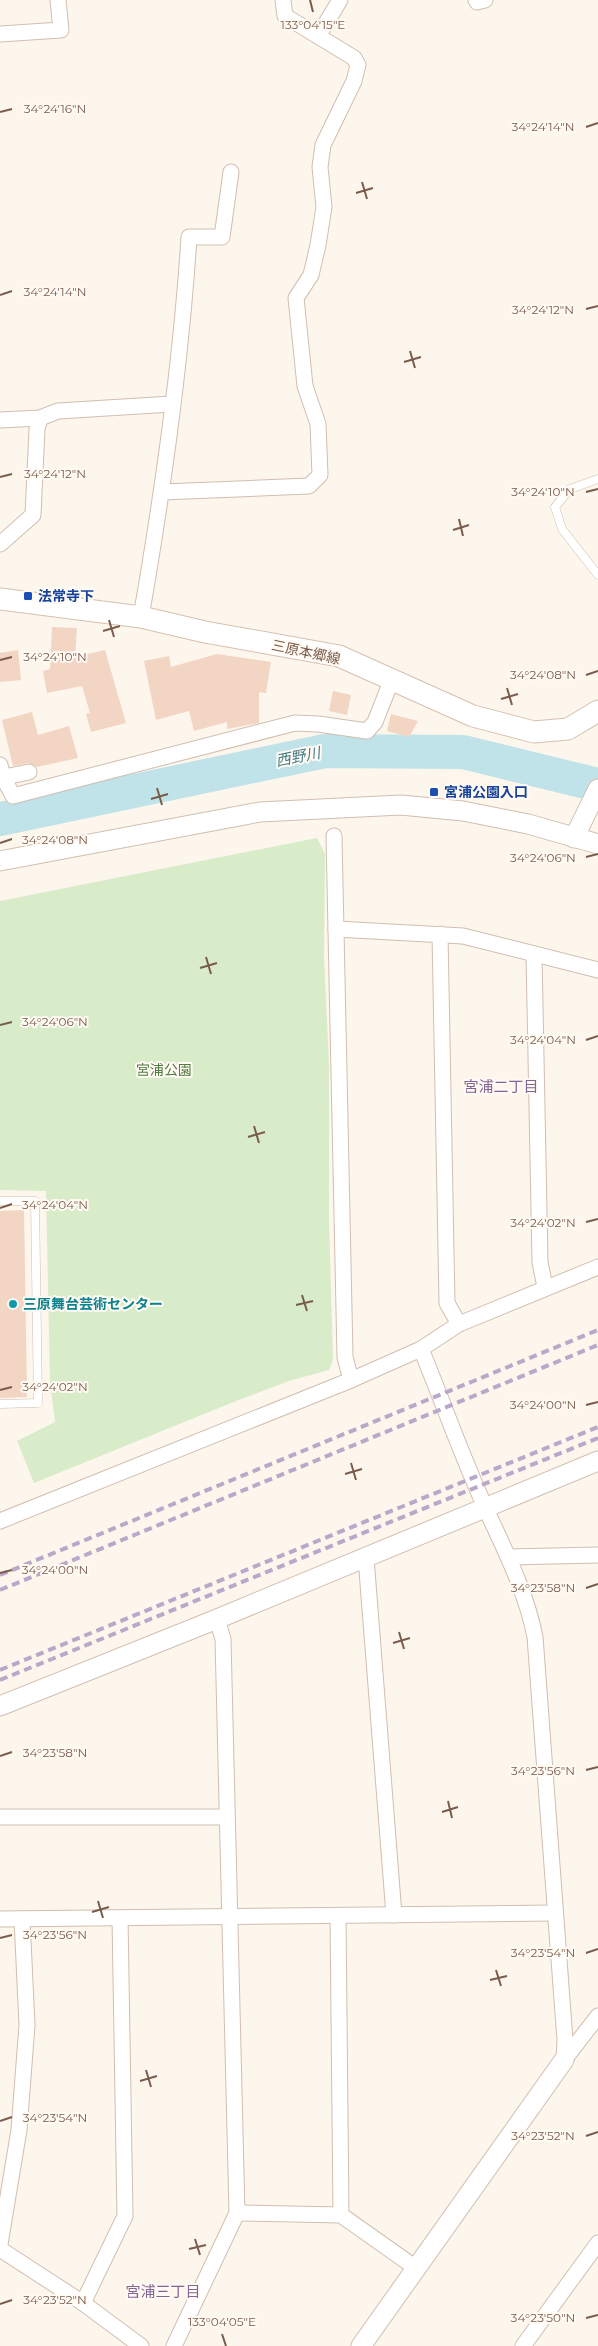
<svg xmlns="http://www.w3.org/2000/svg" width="598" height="2346" viewBox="0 0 598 2346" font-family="Montserrat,'Noto Sans JP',sans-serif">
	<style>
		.green { fill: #d8ecc9 }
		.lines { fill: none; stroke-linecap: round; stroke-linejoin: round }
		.river { stroke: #bfe3e8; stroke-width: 34 }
		.building { fill: #f3d5c3 }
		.service-casing { stroke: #d1beb0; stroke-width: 9 }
		.minor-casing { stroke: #d1beb0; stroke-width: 17 }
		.tertiary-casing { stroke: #d1beb0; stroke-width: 21 }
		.secondary-casing { stroke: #d6c0b0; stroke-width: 23 }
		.service { stroke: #fff; stroke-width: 8 }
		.minor { stroke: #fff; stroke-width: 15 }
		.tertiary { stroke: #fff; stroke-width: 19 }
		.secondary { stroke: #fff; stroke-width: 21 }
		.rail { stroke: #b9a8c9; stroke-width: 4; stroke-dasharray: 8 5; stroke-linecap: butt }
		.ticks { fill: none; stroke: #7a5c4d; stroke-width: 2 }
		.transit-dot { fill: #1a4fb4; stroke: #fffaf3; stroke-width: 2 }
		.culture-dot { fill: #0f9aa8; stroke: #fffaf3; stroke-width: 2 }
		.labels { text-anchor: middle; stroke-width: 4; stroke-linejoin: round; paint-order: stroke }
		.transit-label { font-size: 14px; font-weight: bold; fill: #164399; stroke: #fffaf3; text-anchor: start }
		.street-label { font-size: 14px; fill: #7a5c4d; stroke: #fffaf3 }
		.park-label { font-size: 14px; fill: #537a41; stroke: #fffaf3 }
		.culture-label { font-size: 14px; font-weight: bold; fill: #0d838f; stroke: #fffaf3; text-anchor: start }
		.water-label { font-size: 15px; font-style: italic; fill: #437c86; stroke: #fffaf3 }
		.neighbourhood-label { font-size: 15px; fill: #846695; stroke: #fffaf3 }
		.ticks-label { font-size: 12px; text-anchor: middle; fill: #7a5c4d; stroke: #fffaf3; stroke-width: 4; stroke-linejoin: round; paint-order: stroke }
	</style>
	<rect width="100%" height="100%" fill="#fdf6ec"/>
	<path class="green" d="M317,838L325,854L324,956L329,1063V1221L333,1360L329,1370L289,1381L236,1401L34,1483L17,1441L55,1422L50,1382L46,1191L0,1190V901Z"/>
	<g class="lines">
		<path class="river" d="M0,819L325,751L463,752L598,785"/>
	</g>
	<g class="building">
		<path d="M52,627L77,628L75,657L105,650L126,723L91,732L86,714L90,713L82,686L47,693L43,671L50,669Z"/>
		<path d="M18,650L21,680L0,682V653Z"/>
		<path d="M217,654L271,662L266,693L259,692V723L227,729V722L194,731L189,711L156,720L144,661L169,656L171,667Z"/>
		<path d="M333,691L351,695L347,715L329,711Z"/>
		<path d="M32,712L38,735L69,726L78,758L37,767L28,763L13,766L2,720Z"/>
		<path d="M391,714L418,721L409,737L387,731Z"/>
		<path d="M24,1210L27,1397L0,1398V1211Z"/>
	</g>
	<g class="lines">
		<defs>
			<g id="service">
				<path d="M598,479L570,489L555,507L562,529L598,575"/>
				<path d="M0,1201H35L38,1403L0,1404"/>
			</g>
			<g id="minor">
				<path d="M476,0L477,2L485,0"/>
				<path d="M0,34L61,30L58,0"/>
				<path d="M318,36L340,0"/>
				<path d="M0,420L40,418L58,411L172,404"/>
				<path d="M163,492L309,486L320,475L318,424L305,386L296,298L311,275L318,245L324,207L320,167L323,145L354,81L358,65L354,58L285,16L283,0"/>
				<path d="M0,544L33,515L37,429L40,418"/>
				<path d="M141,617C163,491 181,364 189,237H222L231,172"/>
				<path d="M0,765L3,777L13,796L295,723L318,724L367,731L375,722L392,679"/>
				<path d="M0,778L29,772"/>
				<path d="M334,836L345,1357L351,1380"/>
				<path d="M336,929L463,936L598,970"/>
				<path d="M440,934L447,1303L459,1324"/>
				<path d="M534,954L540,1262L545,1287"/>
				<path d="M421,1349C443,1402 462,1457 486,1509C505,1551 526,1591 535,1637L565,2040L564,2060"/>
				<path d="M0,1521L351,1380L421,1349L459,1324L598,1267"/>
				<path d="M509,1557L598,1555"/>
				<path d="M366,1558L394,1915"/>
				<path d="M0,1817H227"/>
				<path d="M338,1916L341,2215"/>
				<path d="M0,1919L555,1913"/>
				<path d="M564,2060L598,2016"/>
				<path d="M237,2213L341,2215L416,2268"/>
				<path d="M0,2244L19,2130L27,2025L22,1919"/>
				<path d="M0,2249L83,2303L141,2346"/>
				<path d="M83,2303L125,2216L120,1918"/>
				<path d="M174,2346L237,2213L223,1639L217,1619"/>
				<path d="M523,2346L598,2243"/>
			</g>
			<g id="tertiary">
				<path d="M574,838L598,789"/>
				<path d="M0,861L260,812L401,805L463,811L528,824L598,844"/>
				<path d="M0,1706L217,1619L598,1461"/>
				<path d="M361,2346L564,2060"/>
			</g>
			<path id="secondary" d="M0,599L141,617L205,632L339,656L473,716L534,732L568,729L598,711"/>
		</defs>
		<use href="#service" class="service-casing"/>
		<use href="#minor" class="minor-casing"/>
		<use href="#tertiary" class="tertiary-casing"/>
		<use href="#secondary" class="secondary-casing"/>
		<use href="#service" class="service"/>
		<use href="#minor" class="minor"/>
		<use href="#tertiary" class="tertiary"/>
		<use href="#secondary" class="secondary"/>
		<g class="rail">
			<path d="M0,1575L598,1330"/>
			<path d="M0,1590L598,1345"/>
			<path d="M0,1670L598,1427"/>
			<path d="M0,1680L598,1438"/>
		</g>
	</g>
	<path class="ticks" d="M310,0L313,12M0,112L12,109M586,127L598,123M362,182L367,199M356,193L373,188M0,295L12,291M586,309L598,306M410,351L415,368M404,362L421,357M0,477L12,474M586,492L598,489M459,519L463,536M453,530L469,525M109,620L114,637M103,631L120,626M0,660L12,657M586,675L598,671M507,688L512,705M501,699L518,694M157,788L162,805M151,799L168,794M0,843L12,839M586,857L598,854M206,957L211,974M200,968L217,963M0,1025L12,1022M586,1040L598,1036M254,1126L259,1143M248,1137L265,1132M0,1208L12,1204M586,1222L598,1219M302,1295L307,1311M296,1305L313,1301M0,1390L12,1387M586,1405L598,1402M351,1463L356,1480M345,1474L362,1469M0,1573L12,1570M586,1588L598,1584M399,1632L404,1649M393,1643L410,1638M0,1756L12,1752M586,1770L598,1767M448,1801L452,1818M442,1812L458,1807M98,1901L103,1918M92,1912L109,1907M0,1938L12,1935M586,1953L598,1949M496,1970L501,1986M490,1980L507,1976M146,2070L151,2087M140,2081L157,2076M0,2121L12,2117M586,2136L598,2132M195,2239L200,2255M189,2249L206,2245M0,2304L12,2300M586,2318L598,2315M222,2334L226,2346"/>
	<g class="transit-dot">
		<rect x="23" y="591" width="10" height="10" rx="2.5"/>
		<rect x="429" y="787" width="10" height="10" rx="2.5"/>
	</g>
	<circle class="culture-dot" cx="13" cy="1304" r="5"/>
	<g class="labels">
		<g class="transit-label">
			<text x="38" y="601">法常寺下</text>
			<text x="444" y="797">宮浦公園入口</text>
		</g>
		<g class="street-label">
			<text transform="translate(306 652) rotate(12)" y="5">三原本郷線</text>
		</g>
		<g class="park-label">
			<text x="164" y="1075">宮浦公園</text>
		</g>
		<g class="culture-label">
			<text x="23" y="1309">三原舞台芸術センター</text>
		</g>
		<g class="water-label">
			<text transform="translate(298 757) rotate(-11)" y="5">西野川</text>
		</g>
		<g class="neighbourhood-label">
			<text x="501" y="1092">宮浦二丁目</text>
			<text x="163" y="2297">宮浦三丁目</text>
		</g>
	</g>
	<g class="ticks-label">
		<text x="313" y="29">133°04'15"E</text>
		<text x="55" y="113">34°24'16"N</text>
		<text x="543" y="131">34°24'14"N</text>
		<text x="55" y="296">34°24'14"N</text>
		<text x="543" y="314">34°24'12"N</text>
		<text x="55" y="478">34°24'12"N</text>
		<text x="543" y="496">34°24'10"N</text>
		<text x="55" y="661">34°24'10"N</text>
		<text x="543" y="679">34°24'08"N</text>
		<text x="55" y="844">34°24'08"N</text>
		<text x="543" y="862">34°24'06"N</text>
		<text x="55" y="1026">34°24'06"N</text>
		<text x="543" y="1044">34°24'04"N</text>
		<text x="55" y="1209">34°24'04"N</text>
		<text x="543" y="1227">34°24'02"N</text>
		<text x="55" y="1391">34°24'02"N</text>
		<text x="543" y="1409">34°24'00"N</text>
		<text x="55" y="1574">34°24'00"N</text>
		<text x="543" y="1592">34°23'58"N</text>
		<text x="55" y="1757">34°23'58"N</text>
		<text x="543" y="1775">34°23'56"N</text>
		<text x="55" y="1939">34°23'56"N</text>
		<text x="543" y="1957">34°23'54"N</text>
		<text x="55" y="2122">34°23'54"N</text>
		<text x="543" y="2140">34°23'52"N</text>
		<text x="55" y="2304">34°23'52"N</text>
		<text x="543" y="2322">34°23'50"N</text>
		<text x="222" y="2326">133°04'05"E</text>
	</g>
</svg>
